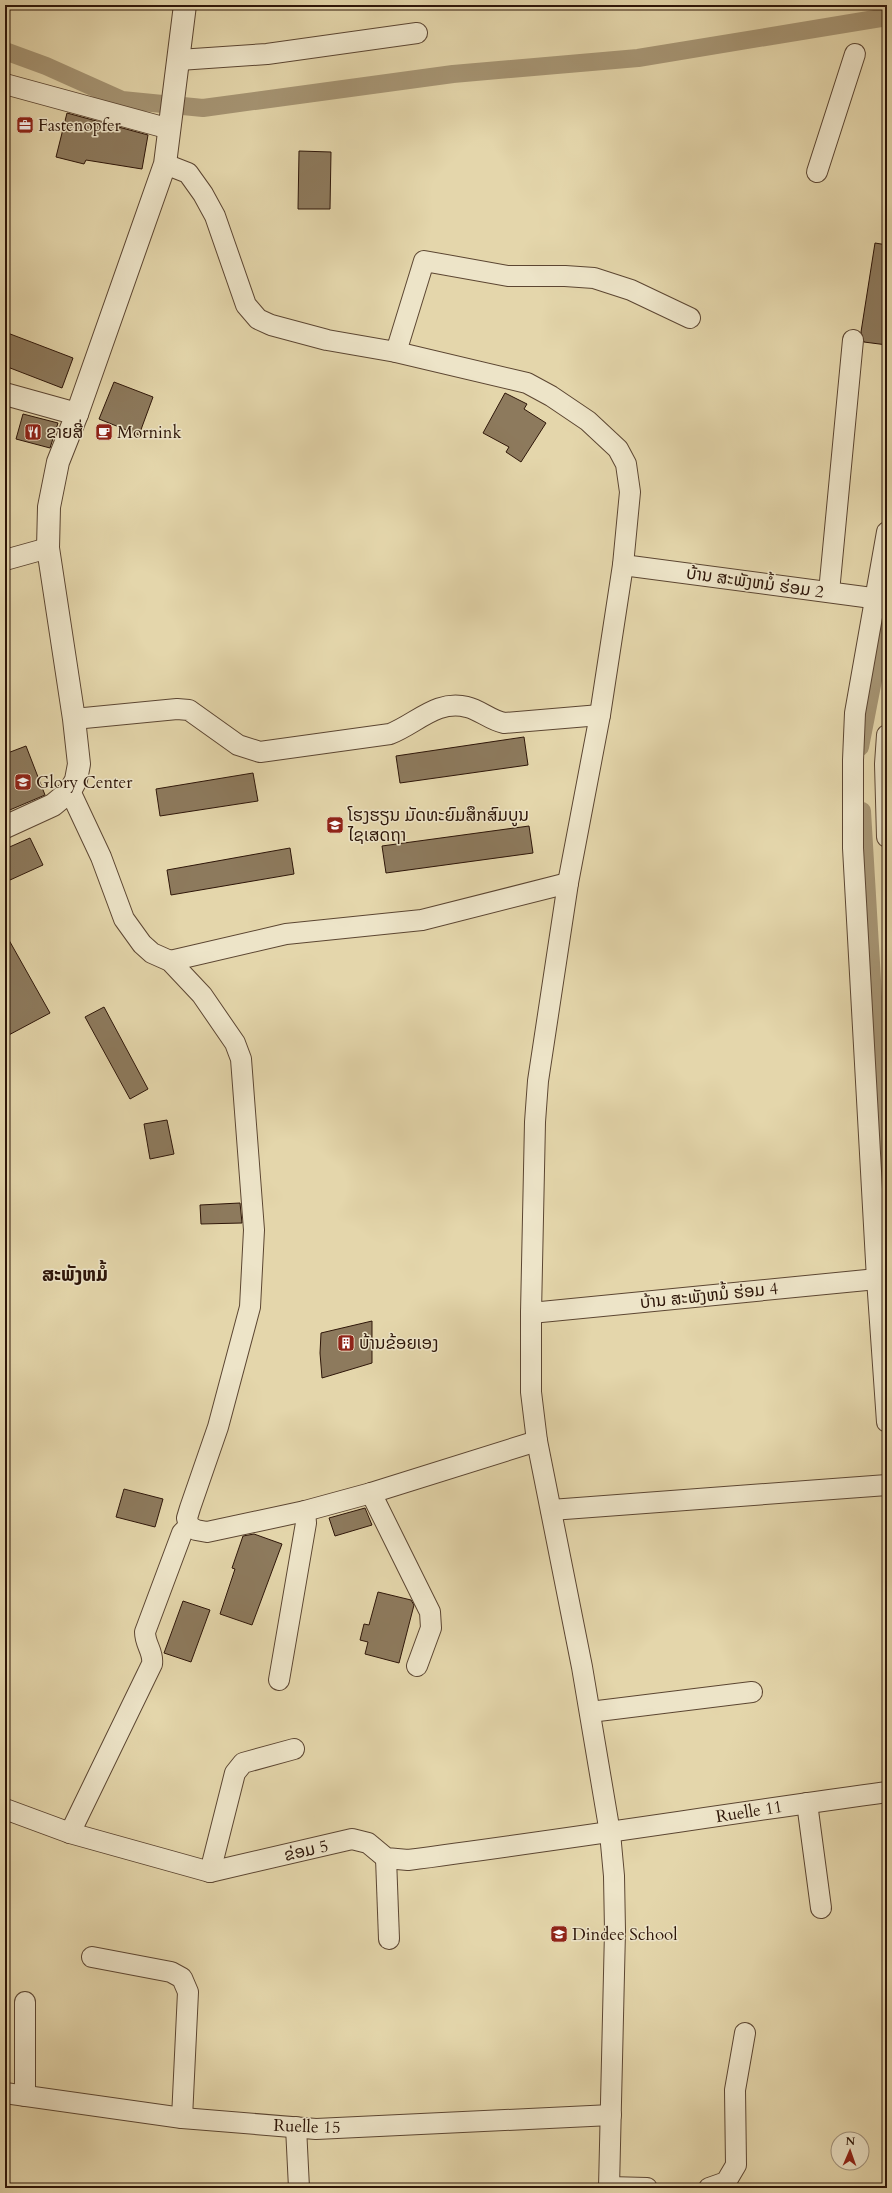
<svg xmlns="http://www.w3.org/2000/svg" width="892" height="2193" viewBox="0 0 892 2193" font-family="Cardo,'Noto Sans Lao',serif">
	<style>
		.lines { fill: none; stroke-linecap: round; stroke-linejoin: round }
		.canal { stroke: #a69574; stroke-width: 18 }
		.building { fill: #8d7a5d; stroke: #2e1609 }
		.minor-casing { stroke: #5c4632; stroke-width: 22 }
		.tertiary-casing { stroke: #5c4632; stroke-width: 24 }
		.minor { stroke: #ede4c8; stroke-width: 20 }
		.tertiary { stroke: #ede4c8; stroke-width: 22 }
		.labels { text-anchor: middle; stroke-width: 3; stroke-linejoin: round; paint-order: stroke }
		.poi-label { font-size: 17px; fill: #2e1609; stroke: #ede4c8; text-anchor: start }
		.street-label { font-size: 17px; fill: #2e1609; stroke: #ede4c8 }
		.quarter-label { font-size: 19px; font-weight: bold; fill: #2e1609; stroke: #ede4c8 }
	</style>
	<rect width="100%" height="100%" fill="#e4d6ab"/>
	<filter id="stains"><feTurbulence type="fractalNoise" baseFrequency=".005" numOctaves="4"/><feColorMatrix values="0 0 0 0 .2 0 0 0 0 .09 0 0 0 0 .02 0 0 0 .5 -.17"/></filter>
	<radialGradient id="worn" r=".72"><stop offset=".6" stop-color="#630" stop-opacity="0"/><stop offset="1" stop-color="#630" stop-opacity=".3"/></radialGradient>
	<g class="lines">
		<g class="canal">
			<path d="M5,51L46,66L122,100L203,108L453,74L638,58L887,17"/>
			<path d="M860,747L886,613"/>
			<path d="M862,811L879,1098L884,1225"/>
		</g>
	</g>
	<g class="building">
		<path d="M67,113L148,135L142,169L86,160L84,164L56,157Z"/>
		<path d="M299,151L331,152L330,209H298Z"/>
		<path d="M875,243L887,245V345L864,342L861,332Z"/>
		<path d="M5,332L73,358L62,388L5,366Z"/>
		<path d="M114,382L153,397L139,435L99,419Z"/>
		<path d="M505,393L527,404L524,409L546,423L521,462L506,452L509,447L483,433Z"/>
		<path d="M23,414L58,423L50,448L16,439Z"/>
		<path d="M524,737L528,765L400,783L396,756Z"/>
		<path d="M26,746L45,795L5,812V754Z"/>
		<path d="M253,773L258,801L160,816L156,789Z"/>
		<path d="M529,826L533,853L386,873L382,846Z"/>
		<path d="M30,838L43,865L10,880L5,869V849Z"/>
		<path d="M290,848L294,874L171,895L167,870Z"/>
		<path d="M5,933L50,1013L5,1037Z"/>
		<path d="M104,1007L148,1089L130,1099L85,1017Z"/>
		<path d="M167,1120L174,1154L150,1159L144,1124Z"/>
		<path d="M240,1203L242,1223L201,1224L200,1205Z"/>
		<path d="M372,1321V1363L322,1378L320,1353L321,1333Z"/>
		<path d="M124,1489L163,1499L155,1527L116,1517Z"/>
		<path d="M365,1508L372,1525L335,1536L329,1518Z"/>
		<path d="M254,1534L282,1544L252,1625L220,1614L235,1569L232,1568L243,1536Z"/>
		<path d="M378,1592L411,1600L414,1605L399,1663L365,1654L368,1642L360,1640L364,1624L369,1625Z"/>
		<path d="M183,1601L210,1610L191,1662L164,1653Z"/>
	</g>
	<g class="lines">
		<defs>
			<g id="minor">
				<path d="M179,60L267,54L417,33"/>
				<path d="M5,84L170,129"/>
				<path d="M165,164L188,173L203,194L215,216L246,305L258,319L271,325L327,340L396,352L527,383L551,396L588,421L618,449L626,464L630,492L623,565L600,715L568,883L538,1081L535,1122L531,1313V1392L537,1441L582,1667L610,1833L614,1876L615,1931L609,2188"/>
				<path d="M817,172L855,54"/>
				<path d="M396,352L424,261L508,276H565L594,278L631,290L690,318"/>
				<path d="M887,532L855,713L853,760V848L877,1279L887,1422"/>
				<path d="M5,560L48,548"/>
				<path d="M623,565L887,600"/>
				<path d="M829,592L853,340"/>
				<path d="M74,719L177,709L189,710L238,745L260,752L390,734C416,724 437,699 467,707C480,710 490,720 504,723L600,715"/>
				<path d="M887,735L885,764L887,837"/>
				<path d="M70,791L101,857L124,919L142,944L152,953L170,961L202,995L235,1043L241,1059L254,1230L250,1307L218,1427L190,1508L187,1518L189,1526L196,1530L207,1532L305,1511L371,1493L537,1441"/>
				<path d="M170,961L286,934L422,920L568,883"/>
				<path d="M531,1313L887,1278"/>
				<path d="M371,1493L430,1612L431,1628L417,1666"/>
				<path d="M551,1510L887,1485"/>
				<path d="M279,1680L306,1523L305,1511"/>
				<path d="M590,1712L752,1692"/>
				<path d="M807,1803L821,1908"/>
				<path d="M5,1809L70,1833L210,1872L352,1839L368,1843L386,1858L408,1860C568,1839 727,1814 887,1792"/>
				<path d="M70,1833L152,1664C154,1652 145,1645 145,1632L182,1533L189,1526"/>
				<path d="M386,1858L389,1939"/>
				<path d="M210,1872L235,1773L243,1763L294,1749"/>
				<path d="M92,1957L171,1972L182,1978L188,1992L182,2118"/>
				<path d="M5,2093L182,2118L316,2129L611,2115"/>
				<path d="M25,2096V2002"/>
				<path d="M296,2127L299,2188"/>
				<path d="M609,2187L647,2188"/>
				<path d="M709,2188L726,2182L736,2165L735,2090L745,2033"/>
			</g>
			<g id="tertiary">
				<path d="M5,394L77,414"/>
				<path d="M5,827L53,805L70,791L76,780L79,764L74,719L48,548L49,507L58,462L77,414L165,164L185,5"/>
			</g>
		</defs>
		<use href="#minor" class="minor-casing"/>
		<use href="#tertiary" class="tertiary-casing"/>
		<use href="#minor" class="minor"/>
		<use href="#tertiary" class="tertiary"/>
	</g>
	<defs>
		<symbol id="office-square" viewBox="-11 -11 22 22"><rect x="-9" y="-9" width="18" height="18" rx="4" fill="#8f2418" stroke="#ede4c8"/><path d="M-6-3h4V-5.5h4V-3h4V5H-6ZM-1-4.5V-3h2v-1.5ZM-6 0V1H6V0Z" fill="#fff"/></symbol>
		<symbol id="restaurant-square" viewBox="-11 -11 22 22"><rect x="-9" y="-9" width="18" height="18" rx="4" fill="#8f2418" stroke="#ede4c8"/><path d="M-5-6h1v4h1v-4h1v4h1v-4h1v5L-1.5 .5V6h-2V.5L-5-1ZM5-6V6H3V1.5H1.5Q1.5-4 5-6Z" fill="#fff"/></symbol>
		<symbol id="cafe-square" viewBox="-11 -11 22 22"><rect x="-9" y="-9" width="18" height="18" rx="4" fill="#8f2418" stroke="#ede4c8"/><path d="M-5.5-4.5H6V0H3Q3 3.5 0 3.5H-2.5Q-5.5 3.5-5.5 0ZM3-3.2v2h1.7v-2ZM-6 4.5H4V6H-6Z" fill="#fff"/></symbol>
		<symbol id="school-square" viewBox="-11 -11 22 22"><rect x="-9" y="-9" width="18" height="18" rx="4" fill="#8f2418" stroke="#ede4c8"/><path d="M0-5L7-2L0 1L-7-2ZM-4 1L0 2.5L4 1V4Q0 6-4 4Z" fill="#fff"/></symbol>
		<symbol id="building-square" viewBox="-11 -11 22 22"><rect x="-9" y="-9" width="18" height="18" rx="4" fill="#8f2418" stroke="#ede4c8"/><path d="M-4-6H4V6H1V3H-1V6H-4ZM-2.5-4.3h1.7v1.8h-1.7ZM.8-4.3h1.7v1.8H.8ZM-2.5-1h1.7V.8h-1.7ZM.8-1h1.7V.8H.8Z" fill="#fff"/></symbol>
	</defs>
	<g fill-rule="evenodd">
		<use href="#office-square" x="15" y="115" width="20" height="20"/>
		<use href="#restaurant-square" x="23" y="422" width="20" height="20"/>
		<use href="#cafe-square" x="94" y="422" width="20" height="20"/>
		<use href="#school-square" x="13" y="772" width="20" height="20"/>
		<use href="#school-square" x="325" y="815" width="20" height="20"/>
		<use href="#building-square" x="336" y="1333" width="20" height="20"/>
		<use href="#school-square" x="549" y="1924" width="20" height="20"/>
	</g>
	<g class="labels">
		<g class="poi-label">
			<text x="38" y="131">Fastenopfer</text>
			<text x="46" y="438">ຂາຍສີ່</text>
			<text x="117" y="438">Mornink</text>
			<text x="36" y="788">Glory Center</text>
			<text x="348" y="821">ໂຮງຮຽນ ມັດທະຍົມສຶກສົມບູນ<tspan x="348" dy="20">ໄຊເສດຖາ</tspan></text>
			<text x="359" y="1349">ບ້ານຂ້ອຍເອງ</text>
			<text x="572" y="1940">Dindee School</text>
		</g>
		<g class="street-label">
			<text transform="translate(755 582) rotate(8)" y="6">ບ້ານ ສະພັງຫມໍ້ ຮ່ອມ 2</text>
			<text transform="translate(709 1295) rotate(-6)" y="6">ບ້ານ ສະພັງຫມໍ້ ຮ່ອມ 4</text>
			<text transform="translate(749 1811) rotate(-9)" y="6">Ruelle 11</text>
			<text transform="translate(306 1850) rotate(-13)" y="6">ຂ່ອມ 5</text>
			<text transform="translate(307 2126) rotate(2)" y="6">Ruelle 15</text>
		</g>
		<g class="quarter-label">
			<text x="75" y="1281">ສະພັງຫມໍ້</text>
		</g>
	</g>
	<rect width="892" height="2193" fill="none" stroke="#e4d6ab" stroke-width="20"/>
	<rect x="6" y="6" width="880" height="2181" fill="none" stroke="#2e1609" stroke-width="2"/>
	<rect x="10" y="10" width="872" height="2173" fill="none" stroke="#2e1609"/>
	<g transform="translate(850 2151) rotate(2)"><circle r="19" fill="#ede4c8" stroke="#a1927c"/>
	<path d="M0-3L7 15L0 10L-7 15Z" fill="#8f2418"/>
	<text y="-6" font-size="11" font-weight="bold" text-anchor="middle" fill="#2e1609">N</text>
	</g>
	<rect width="100%" height="100%" filter="url(#stains)"/>
	<rect width="100%" height="100%" fill="url(#worn)"/>
</svg>
